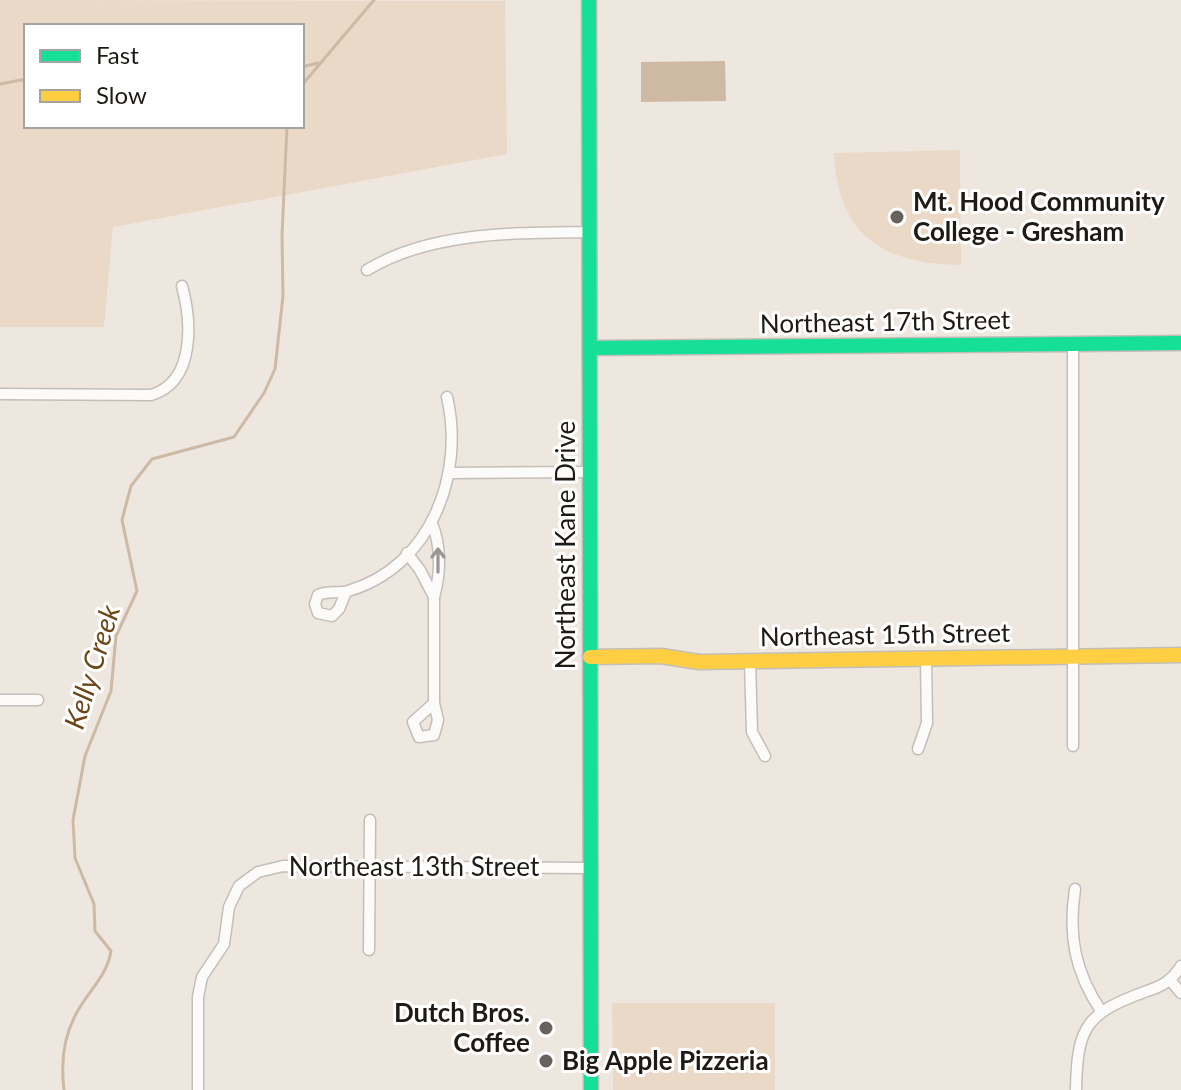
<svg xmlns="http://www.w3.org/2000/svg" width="1181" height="1090" viewBox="0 0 1181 1090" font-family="Lato,sans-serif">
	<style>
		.green { fill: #ead9c7; fill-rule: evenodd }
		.water { fill: #cebaa4 }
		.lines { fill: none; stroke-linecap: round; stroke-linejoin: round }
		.stream { stroke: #cebaa4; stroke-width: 3 }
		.street-casing { stroke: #c4beb8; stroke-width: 13 }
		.fast-casing { stroke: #c4beb8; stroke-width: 17 }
		.slow-casing { stroke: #c4beb8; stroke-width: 17 }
		.street { stroke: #fcfbfa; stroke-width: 10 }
		.fast { stroke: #16e098; stroke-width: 14 }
		.slow { stroke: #ffcf43; stroke-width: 14 }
		.oneway { stroke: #989693 }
		.poi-dot { fill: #67625c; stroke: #fff; stroke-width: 3 }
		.labels { text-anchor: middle; stroke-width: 6; stroke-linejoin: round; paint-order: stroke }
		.poi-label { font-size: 26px; font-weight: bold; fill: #1e1a15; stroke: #fff; text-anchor: start }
		.street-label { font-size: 26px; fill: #1e1a15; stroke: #fff }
		.water-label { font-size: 28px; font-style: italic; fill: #6d4718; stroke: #fff }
	</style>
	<rect width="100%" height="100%" fill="#eee7e0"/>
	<g class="green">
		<path d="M0,0L505,1L507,154L113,227L104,327H0ZM26,26H302V126H26Z"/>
		<path d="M960,150L961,265C884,264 837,236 834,153Z"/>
		<path d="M612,1003H775V1090H613Z"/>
	</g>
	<path class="water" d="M725,61L726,101L641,102V62Z"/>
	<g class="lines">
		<g class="stream">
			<path d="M302,67L318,63"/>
			<path d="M0,84L26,79"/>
			<path d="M302,85L374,0"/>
			<path d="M64,1090C61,1066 63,1039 75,1016C86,993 107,977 111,951L95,931L94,904L75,858L73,820L85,756L111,691L116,636L137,591L122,520L131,486L152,459L234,437L264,393L275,369L283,296L282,235L287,126"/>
		</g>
		<defs>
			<g id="street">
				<path d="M367,270C431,231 517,233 590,232"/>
				<path d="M0,394L151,395C195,382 192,323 182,286"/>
				<path d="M451,473L590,472"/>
				<path d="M432,523C441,546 441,573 434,597V703L438,720L434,735L419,737L413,722L434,703"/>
				<path d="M407,553L420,570L434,597"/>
				<path d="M346,592L339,609L332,616L318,613L315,604L318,595C329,590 338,594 348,591C431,567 465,474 447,397"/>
				<path d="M750,661L752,732L765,756"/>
				<path d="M0,700H38"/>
				<path d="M1073,746V344"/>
				<path d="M918,749L927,723L926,658"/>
				<path d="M1075,889C1068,936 1075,972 1101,1011"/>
				<path d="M369,950L370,820"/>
				<path d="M1171,981L1181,993"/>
				<path d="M198,1090V997L202,977L224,944L229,907L239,886L258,872L283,866L590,868"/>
				<path d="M1076,1090C1077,1025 1087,1013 1147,991C1163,986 1172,980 1181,966"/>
			</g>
			<g id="fast">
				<path d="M589,0L591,1090"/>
				<path d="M590,348L1181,343"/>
			</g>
			<path id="slow" d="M590,657L661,656L699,662L1181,655"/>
		</defs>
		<use href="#street" class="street-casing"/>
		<use href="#fast" class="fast-casing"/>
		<use href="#slow" class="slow-casing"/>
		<use href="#street" class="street"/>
		<use href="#fast" class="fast"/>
		<use href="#slow" class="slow"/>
	</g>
	<defs><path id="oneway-shaft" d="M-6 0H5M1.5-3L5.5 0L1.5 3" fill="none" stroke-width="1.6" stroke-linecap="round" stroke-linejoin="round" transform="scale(2)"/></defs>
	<use class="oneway" href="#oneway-shaft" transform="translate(438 560) rotate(-90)"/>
	<g class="poi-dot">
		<circle cx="897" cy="217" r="8"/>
		<circle cx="546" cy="1028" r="8"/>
		<circle cx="546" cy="1061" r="8"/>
	</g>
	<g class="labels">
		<g class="poi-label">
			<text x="913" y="211">Mt. Hood Community<tspan x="913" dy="30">College - Gresham</tspan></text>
			<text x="530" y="1022" text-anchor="end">Dutch Bros.<tspan x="530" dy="30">Coffee</tspan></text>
			<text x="562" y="1070">Big Apple Pizzeria</text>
		</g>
		<g class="street-label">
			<text transform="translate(885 322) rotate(-1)" y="9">Northeast 17th Street</text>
			<text transform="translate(566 545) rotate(-90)" y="9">Northeast Kane Drive</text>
			<text transform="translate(885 635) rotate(-1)" y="9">Northeast 15th Street</text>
			<text x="414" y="876">Northeast 13th Street</text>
		</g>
		<g class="water-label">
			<text transform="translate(92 667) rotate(-73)" y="10">Kelly Creek</text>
		</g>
	</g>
	<rect x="24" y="24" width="280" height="104" fill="#ffffff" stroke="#a5a3a1" stroke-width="2"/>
	<rect x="40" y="50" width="40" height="12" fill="#16e098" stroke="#a5a3a1" stroke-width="2"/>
	<text x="96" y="64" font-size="24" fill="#1e1a15">Fast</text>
	<rect x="40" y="90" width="40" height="12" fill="#ffcf43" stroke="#a5a3a1" stroke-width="2"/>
	<text x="96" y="104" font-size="24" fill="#1e1a15">Slow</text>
</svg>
